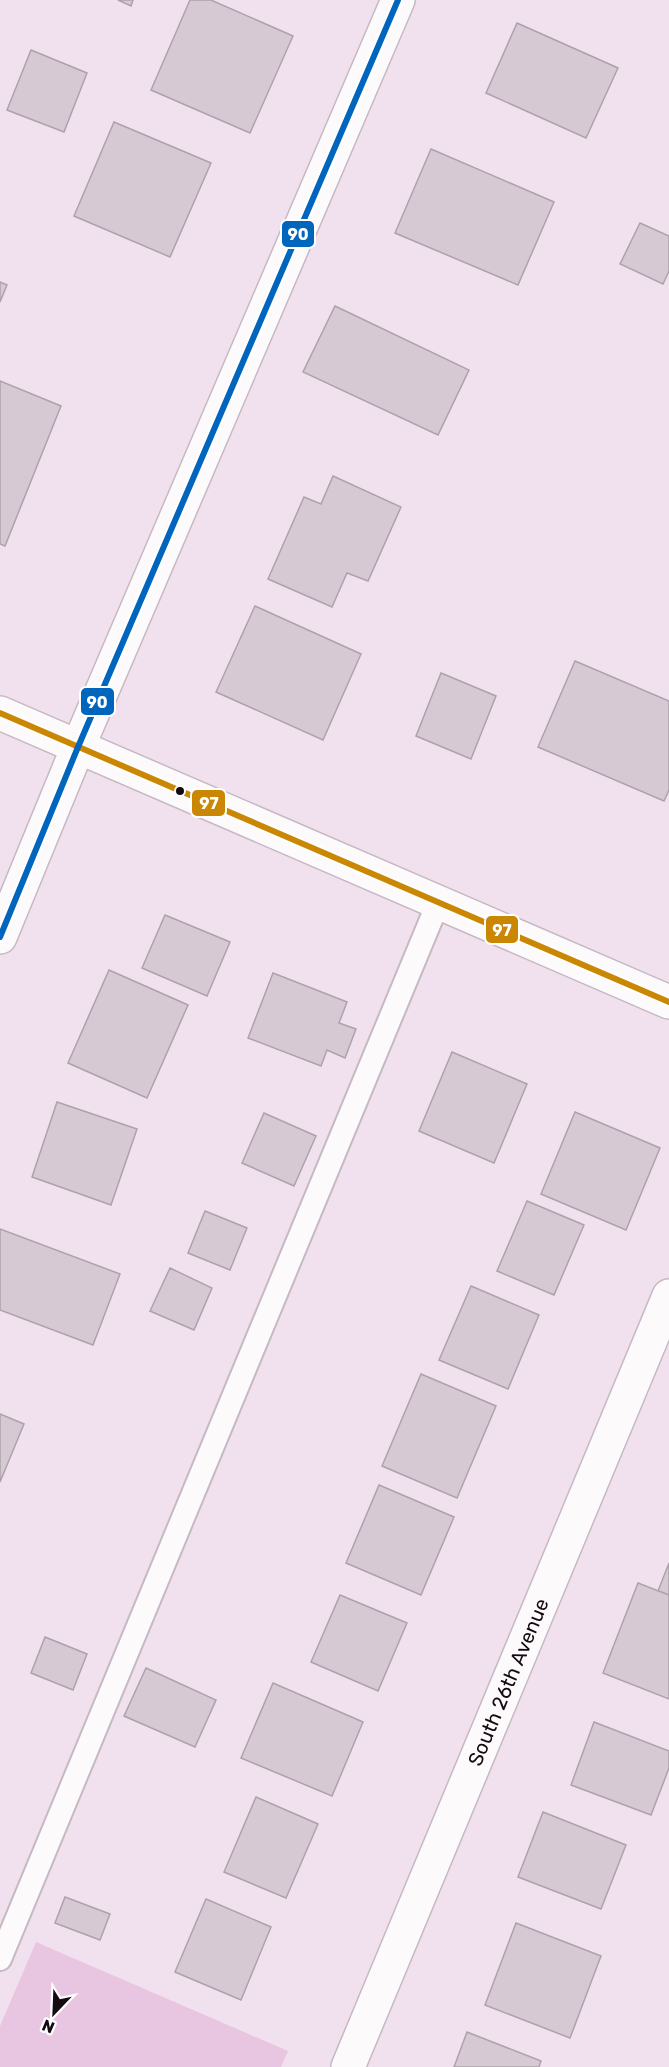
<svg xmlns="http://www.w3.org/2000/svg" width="669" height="2067" viewBox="0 0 669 2067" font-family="Rubik,sans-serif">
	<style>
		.green { fill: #e8c6e1 }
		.building { fill: #d6c9d3; stroke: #ada2ab; stroke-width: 1.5 }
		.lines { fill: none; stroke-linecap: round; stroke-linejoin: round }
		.lane-casing { stroke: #c5b9c3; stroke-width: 26 }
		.street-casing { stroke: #c5b9c3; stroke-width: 36 }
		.secondary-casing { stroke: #c5b9c3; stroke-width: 36 }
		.lane { stroke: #fdfafc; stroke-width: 22 }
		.street { stroke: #fdfafc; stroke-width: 33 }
		.secondary { stroke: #fdfafc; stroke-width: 33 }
		.bus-1-casing { stroke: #fff; stroke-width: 10 }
		.bus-2-casing { stroke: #fff; stroke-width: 10 }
		.bus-1 { stroke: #ca8704; stroke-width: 6 }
		.bus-2 { stroke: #0065bd; stroke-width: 6 }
		.bus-dot { fill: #140b12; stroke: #fff; stroke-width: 2 }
		.labels { text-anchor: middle; stroke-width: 5; stroke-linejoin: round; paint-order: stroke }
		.street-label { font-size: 20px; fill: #140b12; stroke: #fff }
		.line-badge { stroke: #fff; stroke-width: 2 }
		.badge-label { font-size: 16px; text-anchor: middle; font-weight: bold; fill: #fff }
	</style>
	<rect width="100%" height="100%" fill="#f1e1ee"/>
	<path class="green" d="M36,1942L288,2051L281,2067H0V2026Z"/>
	<g class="building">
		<path d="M118,0H133L131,6Z"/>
		<path d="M190,0H211L293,36L250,133L151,90Z"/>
		<path d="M517,23L618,68L586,138L486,93Z"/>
		<path d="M31,50L87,73L64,132L7,110Z"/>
		<path d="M114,122L211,163L170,257L74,216Z"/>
		<path d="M431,149L554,202L518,285L395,233Z"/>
		<path d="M640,223L669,236V271L663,284L620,264Z"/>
		<path d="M0,282L7,285L0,302Z"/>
		<path d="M335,306L469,370L438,435L303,372Z"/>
		<path d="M0,381L61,406L5,546L0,544Z"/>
		<path d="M333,476L401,507L368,581L347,573L332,607L268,579L304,497L321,504Z"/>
		<path d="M255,606L361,654L323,740L216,692Z"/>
		<path d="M575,661L669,701V790L664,801L538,747Z"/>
		<path d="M441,673L496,696L471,759L416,736Z"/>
		<path d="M165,915L230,942L207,996L142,968Z"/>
		<path d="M109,970L188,1005L147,1098L68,1063Z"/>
		<path d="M273,973L347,1002L339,1023L356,1029L345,1058L327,1050L321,1066L248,1038Z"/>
		<path d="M452,1052L527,1084L494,1163L419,1131Z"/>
		<path d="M57,1102L137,1129L111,1205L32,1177Z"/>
		<path d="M575,1112L660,1148L626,1230L541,1194Z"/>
		<path d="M264,1113L316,1136L294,1186L242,1163Z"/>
		<path d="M527,1201L584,1225L554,1295L497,1271Z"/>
		<path d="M205,1211L247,1228L230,1270L188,1253Z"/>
		<path d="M0,1229L120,1274L93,1345L0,1310Z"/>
		<path d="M170,1268L212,1288L194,1330L150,1311Z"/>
		<path d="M471,1286L539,1315L508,1389L439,1360Z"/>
		<path d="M421,1374L496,1406L457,1498L382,1466Z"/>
		<path d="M0,1414L24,1424L0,1482Z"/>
		<path d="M379,1485L454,1517L421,1595L346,1563Z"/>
		<path d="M669,1563V1595L658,1591Z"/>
		<path d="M638,1583L669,1595V1699L603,1673Z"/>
		<path d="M340,1595L407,1623L378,1691L311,1662Z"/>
		<path d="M45,1637L87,1654L73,1690L31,1673Z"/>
		<path d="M146,1668L216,1700L195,1747L124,1716Z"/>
		<path d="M273,1683L363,1722L332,1796L241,1758Z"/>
		<path d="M594,1722L669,1751V1768L651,1815L571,1785Z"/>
		<path d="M256,1797L318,1824L286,1898L224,1872Z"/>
		<path d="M543,1812L626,1845L601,1909L518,1877Z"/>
		<path d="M65,1897L110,1914L100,1940L55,1923Z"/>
		<path d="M206,1899L271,1927L241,2000L175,1972Z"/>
		<path d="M516,1923L601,1956L570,2038L485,2005Z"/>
		<path d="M467,2032L541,2061L539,2067H454Z"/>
	</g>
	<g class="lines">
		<defs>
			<path id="lane" d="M0,1959L438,903"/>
			<g id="street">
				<path d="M0,937L78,747L398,0"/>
				<path id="s1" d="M348,2067L669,1296"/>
			</g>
			<path id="secondary" d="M0,713L669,1002"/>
		</defs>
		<use href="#lane" class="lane-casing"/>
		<use href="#street" class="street-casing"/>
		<use href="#secondary" class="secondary-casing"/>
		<use href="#lane" class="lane"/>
		<use href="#street" class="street"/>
		<use href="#secondary" class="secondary"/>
		<defs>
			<path id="bus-1" d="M0,713L669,1002"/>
			<path id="bus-2" d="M0,937L78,747L398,0"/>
		</defs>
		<use href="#bus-1" class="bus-1-casing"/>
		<use href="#bus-2" class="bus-2-casing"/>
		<use href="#bus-1" class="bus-1"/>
		<use href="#bus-2" class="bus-2"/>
	</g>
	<circle class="bus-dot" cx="180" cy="791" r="5"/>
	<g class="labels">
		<g class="street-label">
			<text dy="7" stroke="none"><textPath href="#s1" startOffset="417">South 26th Avenue</textPath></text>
		</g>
	</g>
	<g class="line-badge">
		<rect x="281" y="220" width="34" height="28" rx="6" fill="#0065bd"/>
		<rect x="80" y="687" width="35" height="29" rx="6" fill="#0065bd"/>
		<rect x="191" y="789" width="35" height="28" rx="6" fill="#ca8704"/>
		<rect x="485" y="915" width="34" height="29" rx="6" fill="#ca8704"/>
	</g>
	<g class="badge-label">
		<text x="298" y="240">90</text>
		<text x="97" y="708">90</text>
		<text x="209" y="809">97</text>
		<text x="502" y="936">97</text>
	</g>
	<g transform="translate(54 2013) rotate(203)" stroke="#ffffff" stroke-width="4.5" paint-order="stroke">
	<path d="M0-4.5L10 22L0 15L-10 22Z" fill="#140b12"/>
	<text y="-9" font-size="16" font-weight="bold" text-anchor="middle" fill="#140b12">N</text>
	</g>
</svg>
